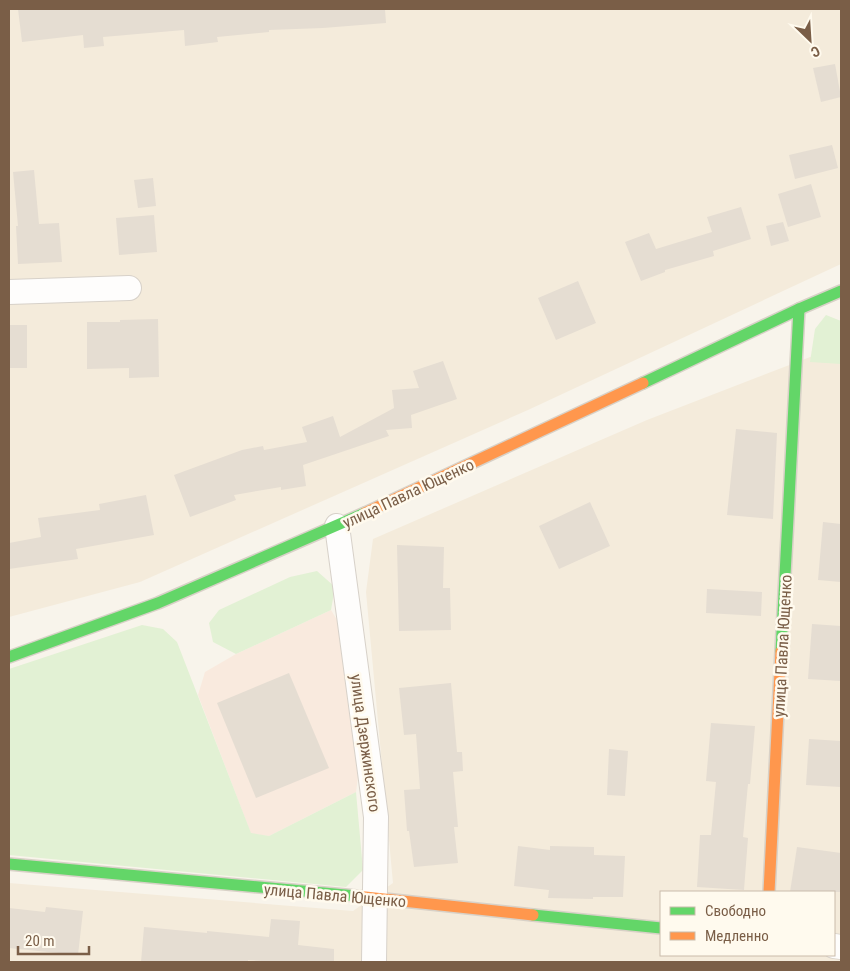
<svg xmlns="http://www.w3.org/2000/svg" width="850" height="971" viewBox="0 0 850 971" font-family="'Roboto Condensed',sans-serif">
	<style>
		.residential { fill: #f4ebdb; fill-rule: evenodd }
		.commercial { fill: #f9eade }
		.green { fill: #e2f1d4 }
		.building { fill: #e5ddd2 }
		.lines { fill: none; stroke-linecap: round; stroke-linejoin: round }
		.street-casing { stroke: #d7d1c9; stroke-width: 26 }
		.fast-casing { stroke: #d8d1c7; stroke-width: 14 }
		.slow-casing { stroke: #d8d1c7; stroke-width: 14 }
		.street { stroke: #fefdfc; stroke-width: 24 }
		.fast { stroke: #63d668; stroke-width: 11 }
		.slow { stroke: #ff974d; stroke-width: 11 }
		.labels { text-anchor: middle; stroke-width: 5; stroke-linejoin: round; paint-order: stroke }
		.street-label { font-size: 16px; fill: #7a5e47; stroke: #fffaee }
	</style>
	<rect width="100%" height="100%" fill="#f8f4eb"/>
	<g class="residential">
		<path d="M9,9H841V264L528,410L140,582L9,617Z"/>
		<path d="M818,354L841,355V962H9V883L353,911L393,883L366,592L373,539L647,420ZM661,892H834V955H661Z"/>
	</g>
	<path class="commercial" d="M331,610L340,625L358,777L356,792L269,836L251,834L198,695L205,672L236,654Z"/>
	<g class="green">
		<path d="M826,315L841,321V364L810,362L815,329Z"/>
		<path d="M317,571L335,587L331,610L236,654L213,642L209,623L219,610L290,577Z"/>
		<path d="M142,625L163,629L177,642L251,833L269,836L356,792L363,870L346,887L9,855V669Z"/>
	</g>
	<g class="building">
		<path d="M18,9H385L386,23L323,28L269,30V32L217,37L218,42L185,46L184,30L103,37L104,46L84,48L83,35L22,42Z"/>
		<path d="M835,64L841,97L821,102L813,68Z"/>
		<path d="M832,145L838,168L795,179L789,155Z"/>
		<path d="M34,170L39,224L59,223L62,262L18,264L16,226H18L13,172Z"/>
		<path d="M153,178L156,206L138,208L134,180Z"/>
		<path d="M811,184L821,217L788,227L778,194Z"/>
		<path d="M741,207L751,239L713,251L714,256L665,270V272L641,281L625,242L649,233L656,249L712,232L707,217Z"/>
		<path d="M154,215L157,252L119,255L116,218Z"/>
		<path d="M783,222L789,241L771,246L766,226Z"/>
		<path d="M578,281L596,323L556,340L538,298Z"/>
		<path d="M158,319L159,377L129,378V368L87,369V322H120V320Z"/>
		<rect x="9" y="325" width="18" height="43"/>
		<path d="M443,361L457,399L411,415L412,428L386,430L389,436L303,465L306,486L281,490V487L234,495L236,500L190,517L174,475L242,450L263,446L264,450L307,442L302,427L333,416L340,437L394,408L392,390L419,388L413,371Z"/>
		<path d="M736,429L777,433L773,519L727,515Z"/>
		<path d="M146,495L154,535L76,549L78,559L9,569V543L41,537L38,518L100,510L99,504Z"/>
		<path d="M590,502L610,546L559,569L539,526Z"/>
		<path d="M823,522L841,524V582L818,580Z"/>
		<path d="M397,545L444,547L443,588H450L451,630L399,631Z"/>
		<path d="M707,589L762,592L761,616L706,613Z"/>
		<path d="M812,624L841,626V681L808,679Z"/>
		<path d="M289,673L329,768L256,798L217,703Z"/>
		<path d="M451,683L457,752H462L463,771L453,772L458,827H454L458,863L414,867L409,831H407L404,790L420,789L416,734L404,735L399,688Z"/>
		<path d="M711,723L755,726L750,784H748L743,837L748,838L744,890L697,887L700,835H711L716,782L706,781Z"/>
		<path d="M809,739L841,741V787L806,785Z"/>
		<path d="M609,749L628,751L625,796L607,795Z"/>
		<path d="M518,846L550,850V846L594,847V855L625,856L623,897H593V899L548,898L549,890L514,886Z"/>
		<path d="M797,847L841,853V892H790Z"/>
		<path d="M46,907L83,911L78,955L9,948V908L45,912Z"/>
		<path d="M271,919L300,921L298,945L334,949V962H278L248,960V962H141L144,927L207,933V931L269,937Z"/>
	</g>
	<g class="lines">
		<defs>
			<g id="street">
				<path d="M9,292L129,288"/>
				<path d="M337,526L376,817L374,962"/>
				<path d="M834,946L841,947"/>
			</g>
			<g id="fast">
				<path d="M643,383L799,309L841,291"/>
				<path d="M781,651L799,309"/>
				<path d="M9,657L158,603L365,513"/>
				<path d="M9,864L356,896"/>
				<path d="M533,915L661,928"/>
			</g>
			<g id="slow">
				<path d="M365,513L643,383"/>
				<path d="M769,892L781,651"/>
				<path d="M356,896L533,915"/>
			</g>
		</defs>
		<use href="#street" class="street-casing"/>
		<use href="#fast" class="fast-casing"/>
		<use href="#slow" class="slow-casing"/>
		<use href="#street" class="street"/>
		<use href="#fast" class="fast"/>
		<use href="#slow" class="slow"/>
	</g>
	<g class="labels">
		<g class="street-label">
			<text transform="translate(408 493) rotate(-25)" y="6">улица Павла Ющенко</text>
			<text transform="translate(782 646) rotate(-87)" y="6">улица Павла Ющенко</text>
			<text transform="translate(366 743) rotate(82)" y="6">улица Дзержинского</text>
			<text transform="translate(335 895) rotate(5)" y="6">улица Павла Ющенко</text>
		</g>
	</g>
	<rect width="850" height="971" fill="none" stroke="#7a5e47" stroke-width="20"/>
	<rect x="660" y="891" width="175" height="65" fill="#fffaee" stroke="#cabcab"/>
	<rect x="670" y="907" width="25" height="8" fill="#63d668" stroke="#cabcab"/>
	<text x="705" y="916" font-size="15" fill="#7a5e47">Свободно</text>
	<rect x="670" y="932" width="25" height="8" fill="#ff974d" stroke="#cabcab"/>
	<text x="705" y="941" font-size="15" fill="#7a5e47">Медленно</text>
	<g transform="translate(810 40) rotate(155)" stroke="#fffaee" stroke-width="4" paint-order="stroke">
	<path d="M0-4L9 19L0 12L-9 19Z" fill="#7a5e47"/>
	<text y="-8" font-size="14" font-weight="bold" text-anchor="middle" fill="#7a5e47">С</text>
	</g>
	<path d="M18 946v8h71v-8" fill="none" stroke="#7a5e47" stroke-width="2.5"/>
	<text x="25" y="946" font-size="15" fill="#7a5e47" stroke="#fffaee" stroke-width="4" paint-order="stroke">20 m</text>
</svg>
